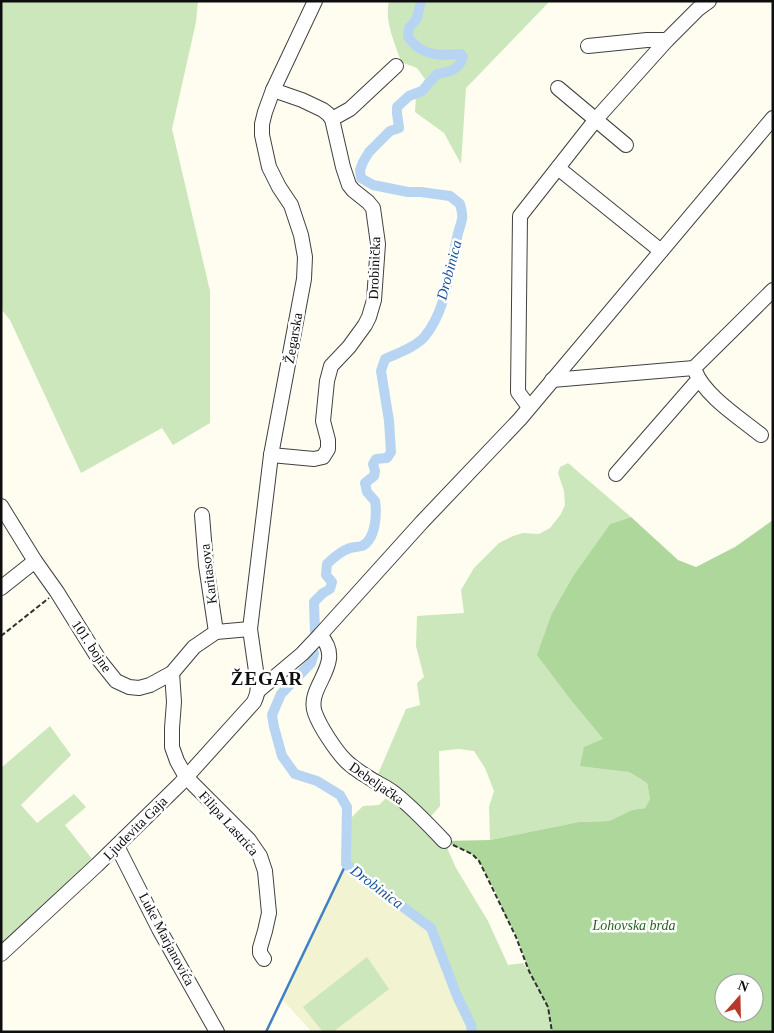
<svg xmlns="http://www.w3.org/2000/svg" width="774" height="1033" viewBox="0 0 774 1033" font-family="Georgia,serif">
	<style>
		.farmland { fill: #f2f3d1 }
		.green { fill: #cce7bb }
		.forest { fill: #aed79b; fill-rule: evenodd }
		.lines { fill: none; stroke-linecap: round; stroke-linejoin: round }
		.stream { stroke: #4180c7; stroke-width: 2.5 }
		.canal { stroke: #b7d5f3; stroke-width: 10 }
		.minor-casing { stroke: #414141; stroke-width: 16 }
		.path { stroke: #303030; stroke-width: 2; stroke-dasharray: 5 2.5; stroke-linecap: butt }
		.minor { stroke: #fff; stroke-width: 14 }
		.labels { text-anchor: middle; stroke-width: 5; stroke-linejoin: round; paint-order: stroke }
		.street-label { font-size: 14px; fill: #0e0e0e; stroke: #fff }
		.park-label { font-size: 14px; font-style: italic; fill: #266321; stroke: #fff }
		.water-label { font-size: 15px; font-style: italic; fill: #1d539b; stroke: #fff }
		.district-label { font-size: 19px; font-weight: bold; letter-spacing: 1px; fill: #0e0e0e; stroke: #fff }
	</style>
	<rect width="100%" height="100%" fill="#fefdf0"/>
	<path class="farmland" d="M346,864L431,928L457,996L471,1025L472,1032H312L282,999Z"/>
	<g class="green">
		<path d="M1,1H198L196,22L172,129L210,291V423L173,445L162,428L81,473L10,320L1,309Z"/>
		<path d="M389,1H550L466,88L461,164L444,133L415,112L416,96L425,79L417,68L401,62C395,43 384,22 389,1Z"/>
		<path d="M568,463L631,517L610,524L573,576L552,613L574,704L603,739L611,769L629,772L647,783L650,799L645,808L632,810L609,821L579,822L490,840L489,807L494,791L485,768L474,751L459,749L439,751L440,806L426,822L444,841L456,868L488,921L508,965L523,963L529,971L548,1007L552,1032H472L471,1025L457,996L431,928L346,864L347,822L363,806L379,805L392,792L375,781L406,709L420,705L417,683L424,677L416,646L417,616L464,613L461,590L474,568L499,543L513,536L523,533L539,534L550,528L561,514L565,505L564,491L558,473L560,467Z"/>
		<path d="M50,726L71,755L21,805L37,823L74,794L86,807L65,825L97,865L1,954V768Z"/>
		<path d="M367,957L389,989L333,1032H323L303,1007Z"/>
	</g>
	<path class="forest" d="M631,517L678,560L696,567L735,547L773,520V1032H552L548,1007L529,971L517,937L504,913L496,893L479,861L472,854L444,841L490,840L579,822L609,821L632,810L645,808L650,799L647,783L629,772L580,766L584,747L603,739L574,704L537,655L552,613L573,576L610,524ZM724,983H754V1013H724Z"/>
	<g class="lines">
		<path class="stream" d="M266,1032L346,864"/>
		<g class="canal">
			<path d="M315,632L314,602L323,593L330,589L332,582L326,575L327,564C333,558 341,551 350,548C354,547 358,547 362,546C376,539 377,514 375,501L367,492L365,483L374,476L375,471L373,464L376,459L387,458L391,452L389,421L381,371L385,359C396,354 418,346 425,336C447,309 449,270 457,238C458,231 461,225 462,219C463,214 461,208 460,204L450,196L421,192H408L373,185L361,178L360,170L363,162L369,152L390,131L399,128L397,113V107L409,96L422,91L437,74C449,72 459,70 463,57L461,54C440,56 421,56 408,37L409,28L417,18L421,1"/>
			<path d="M314,653L311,663L281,694L272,715L274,727L282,756L295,774L317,781L340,795L347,807L346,864L431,928L457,996L471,1025L472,1032"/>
		</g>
		<defs>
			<g id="minor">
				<path d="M667,40L698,9L709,1"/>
				<path d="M558,88L626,145"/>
				<path d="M332,119L350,109L396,66"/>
				<path d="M558,168L661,251"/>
				<path d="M695,371C705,396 740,418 761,435"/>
				<path d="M552,380L694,368L773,290"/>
				<path d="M529,407L518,392L520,216L597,118L667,40H647L588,46"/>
				<path d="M271,455L314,459L323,457L328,449V440L323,421L327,381L331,366L349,347L365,325L369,317L374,300L378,244L373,208L368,202L353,190L349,185L343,167L332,119L328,114L323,110L302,100L273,90"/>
				<path d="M616,474L698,380"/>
				<path d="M1,506L35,561L57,592L100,661L116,681L129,687L139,688L150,685L172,673L194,647L216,632L250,629"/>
				<path d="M202,515L206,565L216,632"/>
				<path d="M1,588L35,561"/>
				<path d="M320,635C347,664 305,686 315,713C320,727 336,751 346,761C354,769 365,775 374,781C381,785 388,788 394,793C412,807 428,824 444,841"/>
				<path d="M172,673L174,702L172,728V747L177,761L186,777L249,840L260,856L265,871L269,913L265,931L260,948V953L264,959"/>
				<path d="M258,691L302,654L320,635L422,522L520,419L773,118"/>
				<path d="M117,846L159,929L217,1032"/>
				<path d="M1,954L97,865L180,784L254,702C257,696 258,692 258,685L250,629L271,455L304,279L305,257L301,235L291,205L279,187L269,167L262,135V124L265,112L273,90L315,1"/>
			</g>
		</defs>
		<use href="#minor" class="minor-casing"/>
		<g class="path">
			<path d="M1,636L49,598"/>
			<path d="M453,845L472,854L479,861L486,875L516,937L529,971L548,1007L552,1032"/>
		</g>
		<use href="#minor" class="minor"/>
	</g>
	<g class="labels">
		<g class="street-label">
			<text transform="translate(374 268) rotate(-88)" y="5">Drobinička</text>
			<text transform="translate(293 338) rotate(-80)" y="5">Žegarska</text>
			<text transform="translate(208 574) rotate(-97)" y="5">Karitasova</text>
			<text transform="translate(92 646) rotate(56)" y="5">101. bojne</text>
			<text transform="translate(377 783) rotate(35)" y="5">Debeljačka</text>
			<text transform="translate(229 823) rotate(48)" y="5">Filipa Lastrića</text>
			<text transform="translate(135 828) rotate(-45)" y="5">Ljudevita Gaja</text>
			<text transform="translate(167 939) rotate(62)" y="5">Luke Marjanovića</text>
		</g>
		<g class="park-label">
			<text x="634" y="930">Lohovska brda</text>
		</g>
		<g class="water-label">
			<text transform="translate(449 270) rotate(-75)" y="5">Drobinica</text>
			<text transform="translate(377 887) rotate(37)" y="5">Drobinica</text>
		</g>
		<g class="district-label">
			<text x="267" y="685">ŽEGAR</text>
		</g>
	</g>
	<rect width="774" height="1033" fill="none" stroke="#0e0e0e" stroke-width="5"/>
	<g transform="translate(739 998) rotate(20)"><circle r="24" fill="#ffffff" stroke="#9f9f9f"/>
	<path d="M0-4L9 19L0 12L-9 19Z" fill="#b8382c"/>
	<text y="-8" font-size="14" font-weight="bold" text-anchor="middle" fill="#0e0e0e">N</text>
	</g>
</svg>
